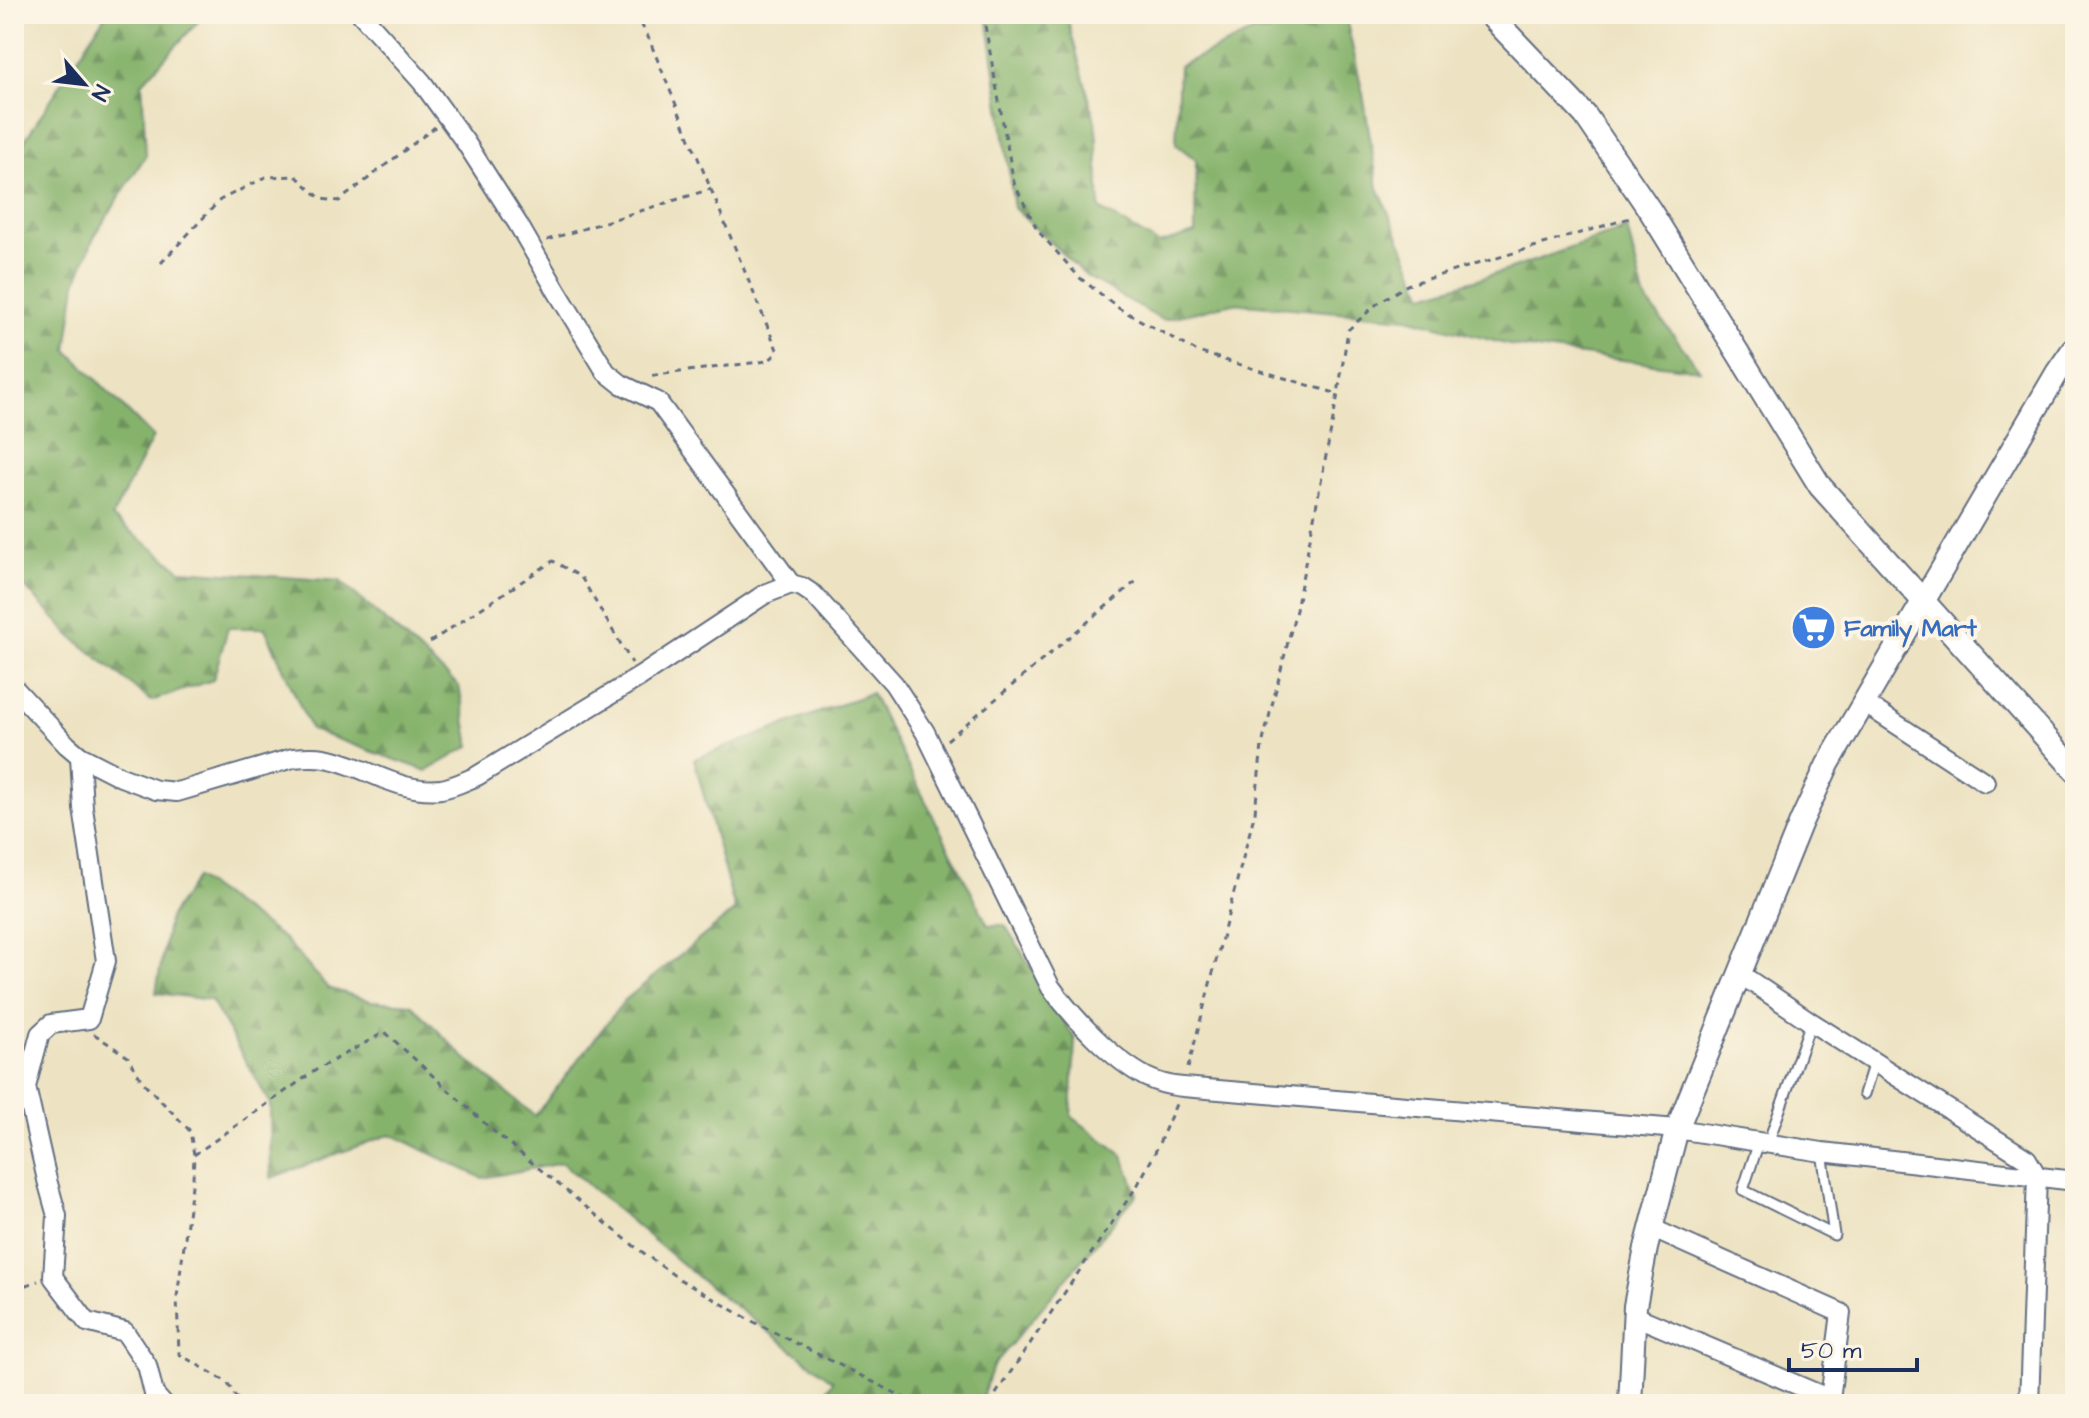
<svg xmlns="http://www.w3.org/2000/svg" width="2089" height="1418" viewBox="0 0 2089 1418" font-family="'Architects Daughter',sans-serif">
	<style>
		.forest { fill: url(#forest-firs); stroke: #507165; stroke-width: 2 }
		.lines { fill: none; stroke-linecap: round; stroke-linejoin: round }
		.stream { stroke: #78b7eb; stroke-width: 5 }
		.service-casing { stroke: #646e81; stroke-width: 13 }
		.minor-casing { stroke: #646e81; stroke-width: 22 }
		.tertiary-casing { stroke: #646e81; stroke-width: 26 }
		.path { stroke: #646e81; stroke-width: 3; stroke-dasharray: 6 6; stroke-linecap: butt }
		.service { stroke: #fff; stroke-width: 9 }
		.minor { stroke: #fff; stroke-width: 18 }
		.tertiary { stroke: #fff; stroke-width: 22 }
		.labels { text-anchor: middle; stroke-width: 8; stroke-linejoin: round; paint-order: stroke }
		.shop-label { font-size: 24px; font-weight: bold; fill: #366cbe; stroke: #fcf5e5; text-anchor: start }
	</style>
	<defs>
		<pattern id="forest-firs" width="22" height="20" patternUnits="userSpaceOnUse" patternTransform="scale(2)"><rect width="22" height="20" fill="#86b36c"/><path d="M5 1l3.5 6h-7zM16 11l3.5 6h-7z" fill="#6d925c"/></pattern>
	</defs>
	<rect width="100%" height="100%" fill="#fcf5e5"/>
	<filter id="ink" filterUnits="userSpaceOnUse"><feTurbulence type="fractalNoise" baseFrequency=".0125" numOctaves="2"/><feDisplacementMap in="SourceGraphic" scale="16" xChannelSelector="R" yChannelSelector="G"/><feConvolveMatrix kernelMatrix="1 2 1 2 8 2 1 2 1" color-interpolation-filters="sRGB"/></filter>
	<filter id="wash" filterUnits="userSpaceOnUse"><feTurbulence type="fractalNoise" baseFrequency=".006" numOctaves="4" result="noise"/><feDisplacementMap in="SourceGraphic" scale="32" xChannelSelector="R" yChannelSelector="G"/><feGaussianBlur stdDeviation="1.8" result="paint"/><feColorMatrix in="noise" values="0 0 0 0 0 0 0 0 0 0 0 0 0 0 0 0 0 1.4 0 .05"/><feComposite in="paint" operator="in"/></filter>
	<g filter="url(#wash)">
		<rect width="100%" height="100%" fill="#ede3c3"/>
		<g class="forest">
			<path d="M106,14H205L142,83L146,155L94,237L76,283L67,350L153,437L112,517L181,570L340,581L459,686L470,746L427,771L311,730L265,628H228L213,680L151,701L71,636L14,575V157Z"/>
			<path d="M987,14H1066L1096,124L1100,209L1159,244L1195,233L1196,160L1176,144L1179,66L1293,14H1345L1363,94L1378,188L1424,295L1505,271L1627,228L1644,297L1700,370L1513,346L1408,318L1233,303L1162,320L1086,276L1014,208Z"/>
			<path d="M871,693L988,925H1005L1075,1039L1071,1116L1123,1155L1137,1194L993,1366L980,1404H817L833,1381L701,1280L562,1163L482,1178L391,1134L271,1178L270,1104L211,1000L156,993L169,918L196,878L283,938L328,988L371,1001L411,1004L467,1060L535,1116L624,1001L735,910L694,759Z"/>
		</g>
		<g class="lines">
			<path class="stream" d="M14,1396L16,1404"/>
		</g>
	</g>
	<g filter="url(#ink)">
		<g class="lines">
			<defs>
				<g id="service">
					<path d="M1864,1094L1874,1062"/>
					<path d="M1759,1142L1743,1190L1834,1235L1822,1152"/>
					<path d="M1768,1143L1811,1022"/>
				</g>
				<g id="minor">
					<path d="M361,14L422,82L466,143L518,224L555,288L606,372L621,384L658,402L791,584"/>
					<path d="M14,688L67,745L80,756L121,777L156,790L177,792L293,758C303,757 314,756 325,758C365,765 398,794 441,789C454,787 465,781 477,776L641,676L765,594L791,584L802,587L814,595L894,684L925,732L1050,986C1073,1018 1112,1059 1146,1077C1158,1083 1171,1086 1183,1087L1677,1129L1822,1152L2075,1181"/>
					<path d="M1864,703L1985,782"/>
					<path d="M80,756L83,808L106,961L89,1019L51,1024L40,1034L26,1087L47,1180L57,1216L53,1277L87,1322L125,1332L147,1365L154,1394L163,1404"/>
					<path d="M1740,974L1811,1022L2027,1159L2037,1176L2029,1404"/>
					<path d="M1635,1316L1830,1399L1841,1313L1651,1228"/>
				</g>
				<g id="tertiary">
					<path d="M1489,14L1585,115L1651,212L1820,486L2075,770"/>
					<path d="M1630,1404L1635,1306L1646,1248L1677,1129L1801,822L1828,764L2057,373L2075,347"/>
				</g>
			</defs>
			<use href="#service" class="service-casing"/>
			<use href="#minor" class="minor-casing"/>
			<use href="#tertiary" class="tertiary-casing"/>
			<g class="path">
				<path d="M634,14L646,32L778,352L768,361L647,376"/>
				<path d="M983,14L1014,183L1038,231L1080,278L1120,309L1198,352L1338,394"/>
				<path d="M547,240L711,189"/>
				<path d="M161,263L220,200L266,177L296,176L321,199L339,201L435,127"/>
				<path d="M430,642L553,561L581,577L632,663"/>
				<path d="M947,740L1140,578"/>
				<path d="M94,1034L128,1057L142,1081L190,1131L194,1155L193,1178L177,1297L179,1354L227,1382L240,1404"/>
				<path d="M1188,1068L1255,812L1262,745L1296,610L1338,394L1348,330L1378,303L1407,285L1630,218"/>
				<path d="M194,1155L316,1070L385,1032L492,1130L634,1246L679,1279L752,1321L917,1404"/>
				<path d="M14,1289L38,1281"/>
				<path d="M989,1404L1137,1186L1153,1157L1177,1102"/>
			</g>
			<use href="#service" class="service"/>
			<use href="#minor" class="minor"/>
			<use href="#tertiary" class="tertiary"/>
		</g>
	</g>
	<defs>
		<symbol id="supermarket-disc" viewBox="-11 -11 22 22"><circle r="9.5" fill="#3f7fe0" stroke="#fcf5e5"/><path d="M-6-5.5h2.5l.6 2H6L4.5 2H-2.5L-4.4-4H-6ZM-1.5 3.2a1.3 1.3 0 1 0 .1 0ZM3 3.2a1.3 1.3 0 1 0 .1 0Z" fill="#fff"/></symbol>
	</defs>
	<g fill-rule="evenodd">
		<use href="#supermarket-disc" x="1788" y="602" width="51" height="51"/>
	</g>
	<g class="labels">
		<g class="shop-label">
			<text x="1844" y="636">Family Mart</text>
		</g>
	</g>
	<rect width="2089" height="1418" fill="none" stroke="#fcf5e5" stroke-width="48"/>
	<g transform="translate(84 84) rotate(118)" stroke="#fcf5e5" stroke-width="6" paint-order="stroke">
	<path d="M0-6L14 30L0 20L-14 30Z" fill="#1b2f5e"/>
	<text y="-12" font-size="22" font-weight="bold" text-anchor="middle" fill="#1b2f5e">N</text>
	</g>
	<path d="M1789 1358v12h128v-12" fill="none" stroke="#1b2f5e" stroke-width="4"/>
	<text x="1801" y="1358" font-size="24" fill="#1b2f5e" stroke="#fcf5e5" stroke-width="6" paint-order="stroke">50 m</text>
</svg>
